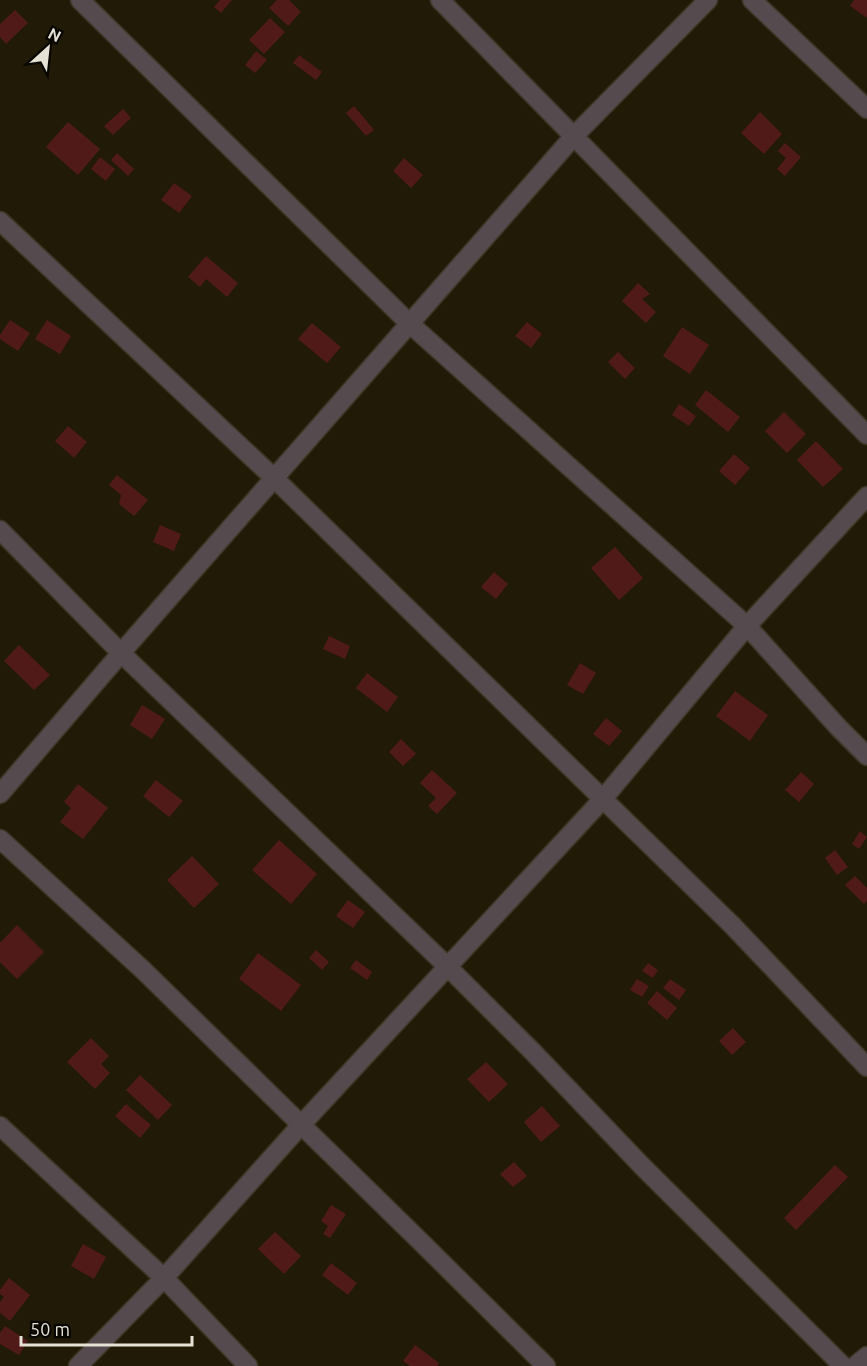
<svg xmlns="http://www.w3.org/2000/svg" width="867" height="1366" viewBox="0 0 867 1366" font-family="Ubuntu,sans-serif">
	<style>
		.building { fill: #501a19 }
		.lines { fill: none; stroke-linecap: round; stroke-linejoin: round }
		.minor-casing { stroke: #3c3624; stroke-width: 21 }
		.minor { stroke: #554a4d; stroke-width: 18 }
	</style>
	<rect width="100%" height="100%" fill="#211a07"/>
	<g class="building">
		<path d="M220,0H232L221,13L214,7Z"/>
		<path d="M277,0H289L301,12L288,26L269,8Z"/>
		<path d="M854,0H867V18L850,6Z"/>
		<path d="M15,10L28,23L6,44L0,37V24Z"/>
		<path d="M270,18L285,32L264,54L249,40Z"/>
		<path d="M256,51L267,60L255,73L245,65Z"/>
		<path d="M299,55L322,72L316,80L293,63Z"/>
		<path d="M354,106L374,130L366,136L346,113Z"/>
		<path d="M123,109L131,118L113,135L104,126Z"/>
		<path d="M760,112L782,134L764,154L741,133Z"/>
		<path d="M68,122L100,149L78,175L46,147Z"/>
		<path d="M785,143L801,157L785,176L777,169L786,158L778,151Z"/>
		<path d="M117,153L134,169L128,176L111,160Z"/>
		<path d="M100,157L115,169L106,181L91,169Z"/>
		<path d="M404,158L423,175L411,188L393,171Z"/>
		<path d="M174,183L192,196L179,213L161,200Z"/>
		<path d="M206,256L238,283L227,297L206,279L200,287L188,277Z"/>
		<path d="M638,283L650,294L642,299L656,312L646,323L622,301Z"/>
		<path d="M10,320L30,333L18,351L0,339V335Z"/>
		<path d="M47,320L71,336L60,354L35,339Z"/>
		<path d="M527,322L542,334L531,348L515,336Z"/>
		<path d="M312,323L341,347L327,363L298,339Z"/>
		<path d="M682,327L709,345L690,374L663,356Z"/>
		<path d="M618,352L635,368L625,379L608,362Z"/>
		<path d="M706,390L740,417L728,432L695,405Z"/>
		<path d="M679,404L696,416L689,426L672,415Z"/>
		<path d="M784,412L806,434L787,453L765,431Z"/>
		<path d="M68,426L87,442L74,458L55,441Z"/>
		<path d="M816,441L843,469L823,487L797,460Z"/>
		<path d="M734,454L750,468L735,485L719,471Z"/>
		<path d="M117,475L148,500L134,516L119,504L121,495L109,485Z"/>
		<path d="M160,525L181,534L174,551L153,542Z"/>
		<path d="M615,547L643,578L619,600L591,568Z"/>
		<path d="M494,572L508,584L496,599L481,587Z"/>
		<path d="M329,636L350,646L345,659L323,649Z"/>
		<path d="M19,645L50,675L34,690L4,661Z"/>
		<path d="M580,663L596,673L583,694L567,685Z"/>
		<path d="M367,673L398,697L387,712L356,688Z"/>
		<path d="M735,691L768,715L750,741L716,716Z"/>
		<path d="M142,705L165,719L152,739L130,725Z"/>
		<path d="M606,718L622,731L609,746L593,734Z"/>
		<path d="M401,739L416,754L403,766L389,752Z"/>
		<path d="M432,770L457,793L437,814L428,806L436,798L420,783Z"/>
		<path d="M801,772L814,784L799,802L785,790Z"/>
		<path d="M156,780L183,801L169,817L143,796Z"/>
		<path d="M78,784L108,808L83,839L60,822L71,808L64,802Z"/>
		<path d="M860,831L867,837L859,849L852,844Z"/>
		<path d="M279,840L317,874L291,904L252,870Z"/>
		<path d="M835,850L848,867L837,875L825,858Z"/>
		<path d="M192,856L219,884L194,908L167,880Z"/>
		<path d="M855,876L867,888V901L864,904L845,885Z"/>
		<path d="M348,900L365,912L353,928L336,916Z"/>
		<path d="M17,925L44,952L17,979L0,962V943Z"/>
		<path d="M316,950L329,962L322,970L309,958Z"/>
		<path d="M258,953L301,985L281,1011L239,979Z"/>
		<path d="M356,960L372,972L367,980L350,968Z"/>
		<path d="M648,963L658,970L653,978L642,971Z"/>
		<path d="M637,979L649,986L642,997L630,990Z"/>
		<path d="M670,979L686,990L679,1000L663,988Z"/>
		<path d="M657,991L677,1008L667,1020L647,1003Z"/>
		<path d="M733,1028L746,1042L732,1055L719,1041Z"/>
		<path d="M91,1038L109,1056L101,1064L110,1073L95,1089L67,1062Z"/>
		<path d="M486,1062L508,1084L489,1102L467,1079Z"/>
		<path d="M140,1075L172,1105L158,1120L126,1090Z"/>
		<path d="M126,1104L151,1125L140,1138L115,1116Z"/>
		<path d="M542,1106L560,1126L541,1142L524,1122Z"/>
		<path d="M514,1162L527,1176L513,1187L500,1174Z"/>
		<path d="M835,1165L848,1177L796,1230L784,1218Z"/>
		<path d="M331,1205L346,1214L330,1238L323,1234L328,1226L321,1221Z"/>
		<path d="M275,1232L301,1256L284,1274L258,1249Z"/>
		<path d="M83,1244L106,1257L94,1279L71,1266Z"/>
		<path d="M331,1263L357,1283L348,1295L322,1275Z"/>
		<path d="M9,1278L30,1295L10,1321L0,1313V1302L4,1297L0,1294V1290Z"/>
		<path d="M5,1326L28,1341L19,1355L0,1344V1333Z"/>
		<path d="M415,1345L439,1363L437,1366H410L403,1361Z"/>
	</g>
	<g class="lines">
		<defs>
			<g id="minor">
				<path d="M80,0L409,323L747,626L838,727L867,756"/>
				<path d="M440,0L867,435"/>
				<path d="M752,0L867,109"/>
				<path d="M0,221L274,478L732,925L867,1067"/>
				<path d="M0,530L121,653L447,966L533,1052L642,1166L843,1366"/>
				<path d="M0,794L121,653L574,136L708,0"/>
				<path d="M0,839L143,970L421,1242L546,1366"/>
				<path d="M0,1126L164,1278L248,1366"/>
				<path d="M78,1366L164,1278L301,1125L602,800L747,626L867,496"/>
				<path d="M855,1366L867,1356"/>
			</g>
		</defs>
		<use href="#minor" class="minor-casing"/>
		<use href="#minor" class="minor"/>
	</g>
	<g transform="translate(48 48) rotate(27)" stroke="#080601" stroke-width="4.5" paint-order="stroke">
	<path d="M0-4.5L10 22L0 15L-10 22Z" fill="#e5e1d4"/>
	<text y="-9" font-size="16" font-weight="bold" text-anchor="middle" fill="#e5e1d4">N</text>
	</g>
	<path d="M21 1336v9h171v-9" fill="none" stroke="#e5e1d4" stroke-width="3"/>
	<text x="30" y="1336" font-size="18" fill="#e5e1d4" stroke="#080601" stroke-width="4.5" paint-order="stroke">50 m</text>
</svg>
